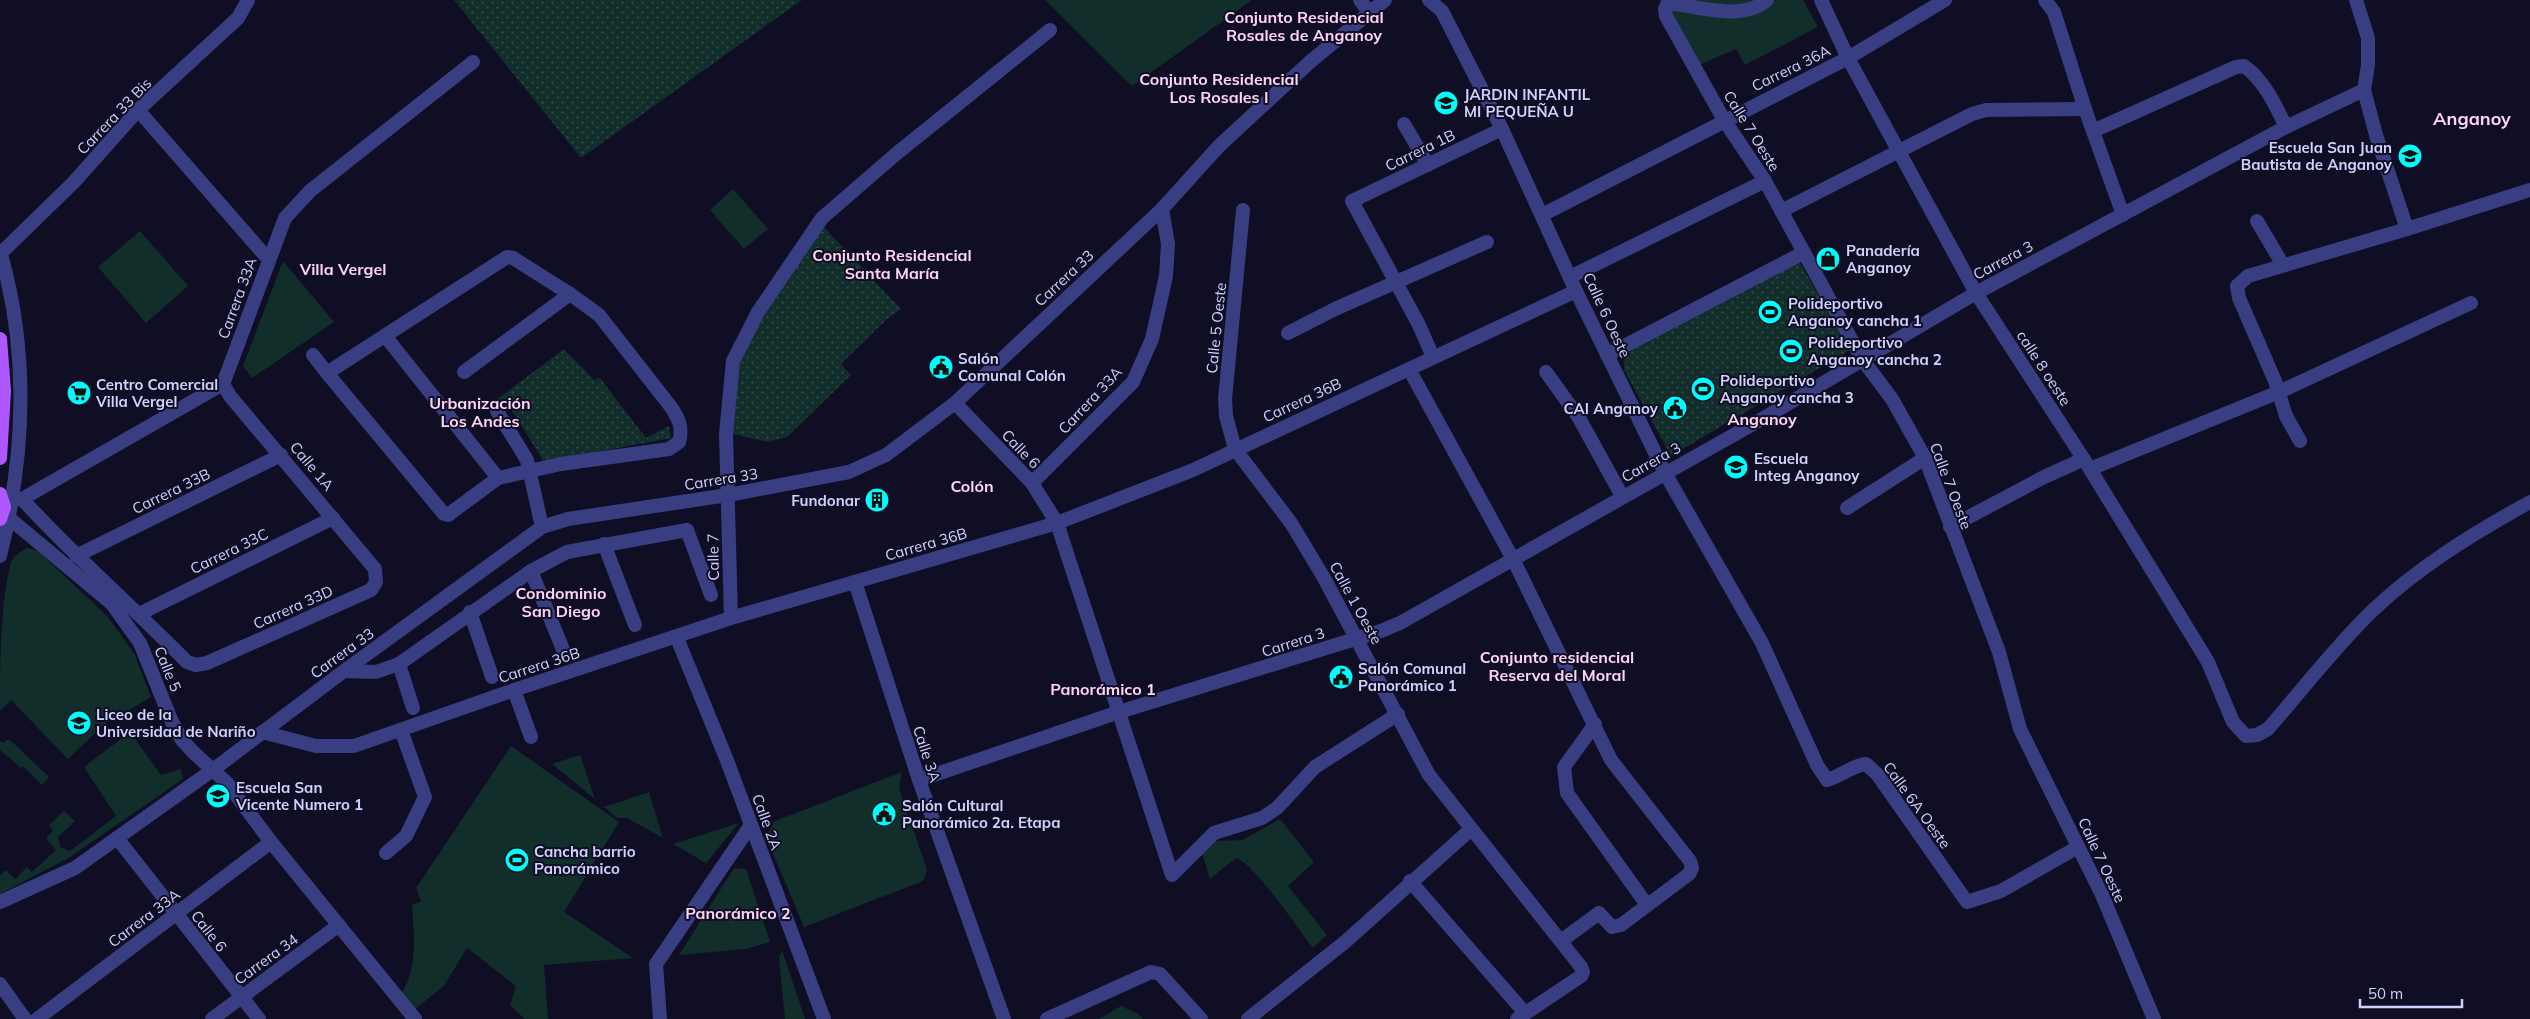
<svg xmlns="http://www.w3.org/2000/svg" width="2530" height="1019" viewBox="0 0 2530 1019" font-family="Mulish,sans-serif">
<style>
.grass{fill:#112e2a}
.park{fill:url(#park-dots)}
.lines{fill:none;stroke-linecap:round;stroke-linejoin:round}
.minor{stroke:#393e83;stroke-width:14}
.primary{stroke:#af58ff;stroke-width:14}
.labels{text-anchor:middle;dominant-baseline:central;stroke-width:4;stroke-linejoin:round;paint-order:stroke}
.street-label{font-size:15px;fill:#d1d1ff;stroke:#0f0e24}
.poi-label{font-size:15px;font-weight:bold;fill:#d1d1ff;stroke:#0f0e24;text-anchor:start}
.neighbourhood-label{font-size:16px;font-weight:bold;fill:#ffd3f4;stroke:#0f0e24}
.quarter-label{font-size:18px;font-weight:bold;fill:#ffd3f4;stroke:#0f0e24}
</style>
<defs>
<pattern id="park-dots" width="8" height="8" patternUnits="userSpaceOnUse" patternTransform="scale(1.25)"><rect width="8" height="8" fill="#112e2a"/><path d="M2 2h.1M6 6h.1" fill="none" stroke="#334b4a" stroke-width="1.8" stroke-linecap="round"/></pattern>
</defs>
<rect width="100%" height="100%" fill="#0f0e24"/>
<g class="grass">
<path d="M1045,0H1252L1132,86Z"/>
<path d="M1659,0H1803L1818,27L1745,65L1736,49L1699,65L1672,18Z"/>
<path d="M733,189L768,229L744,249L710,210Z"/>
<path d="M140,231L188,286L146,323L98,267Z"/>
<path d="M283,261L334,322L252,378L243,366Z"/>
<path d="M28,548L38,551L107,616L134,653L151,697L102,726L68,759L11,700L0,711C0,668 0,602 11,562C14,555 21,551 28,548Z"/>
<path d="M130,732L161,775L181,769L183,779L70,857L0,894V875L6,870L15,879L27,867L32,872L56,850L46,838L53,830L49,825L64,811L75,821L58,837L60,847L70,851L116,816L84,767Z"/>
<path d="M9,739L49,777L42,785L23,766L21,768L0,750V741L3,743Z"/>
<path d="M511,746L619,822L564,912L633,958L544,965L548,1019H525L510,1005L516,986L467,948L444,986L415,1009L402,993C418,967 414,934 412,905L421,901L416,888Z"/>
<path d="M580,755L595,799L552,764Z"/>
<path d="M902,772L899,788L927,870L923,881L804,927L766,837L775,821Z"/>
<path d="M649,792L663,838L627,818H617L604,807Z"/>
<path d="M1280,819L1314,862L1288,886L1327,935L1313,948C1298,929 1256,865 1236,858L1210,879L1202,853L1216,841L1243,840Z"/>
<path d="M739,823L706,863L673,844Z"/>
<path d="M734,868L746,869L770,942L746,949L679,955Z"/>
<path d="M782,950L805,1019H785L779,957Z"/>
<path d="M1121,1006L1138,1014L1143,1019H1099Z"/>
</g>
<g class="park">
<path d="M454,0H802L581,158Z"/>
<path d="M823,226L901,309L887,319L841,364L851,375L787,437L768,442L733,434L732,412L737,365L748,340Z"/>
<path d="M1799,261L1850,350L1671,456L1624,370L1623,350Z"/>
<path d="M564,349L594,380L600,378L646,438L669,426L671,438L544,462L508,404L499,411L492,403Z"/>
</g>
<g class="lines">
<g class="minor">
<path d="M1360,0L1369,12"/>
<path d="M1429,0L1442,11L1502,129L1576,291L1665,473L1762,643L1817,765L1827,780C1841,776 1851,766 1866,764L1877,774L1967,902L2001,891L2078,847"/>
<path d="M1767,0C1742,22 1698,6 1668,3L1665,9L1666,16L1724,120L1765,181L1862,359L1892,399L1925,458L1999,652L2020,729L2102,895L2154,1019"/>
<path d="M1821,0L1848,58L1976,293L2090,469L2208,662L2233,722L2246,736L2257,735L2268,729C2301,691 2336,646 2371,612C2418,567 2474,533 2530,502"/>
<path d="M2045,0L2054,12L2085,109L2123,215"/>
<path d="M2356,0L2368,38V65L2364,90L2376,135L2407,229"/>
<path d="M138,110L269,260"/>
<path d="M1404,124L1428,165"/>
<path d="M2093,131L2236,67L2244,66C2264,80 2276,106 2286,127"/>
<path d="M1243,210L1225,399L1226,416L1235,449L1291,523L1324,578L1429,775L1581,967L1583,972L1581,976L1517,1019"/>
<path d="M1781,211L1972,114L1986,110L2085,109"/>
<path d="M1542,215L1848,58L1945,0"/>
<path d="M2257,221L2283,265"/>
<path d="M0,251C29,351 25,456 0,556"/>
<path d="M1,253L74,182L138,110L238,18L248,0"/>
<path d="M1570,277L1765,181"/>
<path d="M1288,333L1335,309L1487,242"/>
<path d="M386,337L498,478"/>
<path d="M313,355L327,373L444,514L448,515L498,478L561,464L669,449L679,442C683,428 679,419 671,407L599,315L570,294L513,258L507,257L327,373"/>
<path d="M1607,355L1803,253"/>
<path d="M1433,357L1419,325L1352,201L1502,129"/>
<path d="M1409,369L1513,559L1611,760L1690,861L1692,868L1689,874L1621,925L1612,927L1599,913L1561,941"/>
<path d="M464,372L570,294"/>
<path d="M1546,372L1579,418L1622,496"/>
<path d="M955,403L1032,483L1057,523L1172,875L1214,833L1262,818L1277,808L1315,767L1398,714"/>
<path d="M497,411L527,460L542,527"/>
<path d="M2300,441L2286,416L2275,381L2239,298L2237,286L2248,276L2407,229L2530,190"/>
<path d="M2090,469L2279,392L2471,303"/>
<path d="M1032,483L1133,382L1152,339L1166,276L1168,244L1162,209"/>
<path d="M22,499C74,556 133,607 187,662L196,665L207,663L371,590L376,582L375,569L230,396L223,384"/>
<path d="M3,500L22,499L223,384L285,218L310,191L473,62"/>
<path d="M1847,508L1925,458"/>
<path d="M3,513L112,604L140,643L172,722L182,740L193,752L227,783L271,842L415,1019"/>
<path d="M1950,527L2044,477L2084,459"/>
<path d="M604,544L635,625"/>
<path d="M76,556L281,455"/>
<path d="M531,571L564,652"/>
<path d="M855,582L919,780L1004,1019"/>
<path d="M470,612L492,677"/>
<path d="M139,614L333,518"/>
<path d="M731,618L726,434L733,361L758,312L822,218L896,154L1050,30"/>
<path d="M677,638L726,758L824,1019"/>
<path d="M399,664L413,708"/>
<path d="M344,671L376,672L399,664L531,571L567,552L687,530L711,595"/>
<path d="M514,690L531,737"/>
<path d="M1595,724L1564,767L1567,793L1647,905"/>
<path d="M262,732L316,746H354L514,690L731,618L1057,523L1193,470L1576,291"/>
<path d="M919,780L1119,712L1381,631L1400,623L1762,419L1976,293L2286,127L2364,90"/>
<path d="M117,838L259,1019"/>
<path d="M386,853L406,836L425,797L401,730"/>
<path d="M1410,881L1525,1013"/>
<path d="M0,902L75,868L214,769L344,671L542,527L568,519L728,495L849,472L886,455L955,403L1162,209L1219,146L1311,61L1385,0"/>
<path d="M0,984L25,1019"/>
<path d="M37,1019L271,842"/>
<path d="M212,1019L339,925"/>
<path d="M660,1019L656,964L751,825"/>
<path d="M1047,1019L1151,972L1160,974L1201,1019"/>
<path d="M1248,1019L1345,942L1470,830"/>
</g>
<g class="primary">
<path d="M0,339L4,391L0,458"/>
<path d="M0,494L4,507L0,519"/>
</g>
</g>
<defs>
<symbol id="school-disc" viewBox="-11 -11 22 22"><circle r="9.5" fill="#00fcfb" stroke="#0f0e24"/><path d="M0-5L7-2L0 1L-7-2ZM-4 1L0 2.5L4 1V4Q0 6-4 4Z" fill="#111"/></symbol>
<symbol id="shop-disc" viewBox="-11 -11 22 22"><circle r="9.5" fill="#00fcfb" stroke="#0f0e24"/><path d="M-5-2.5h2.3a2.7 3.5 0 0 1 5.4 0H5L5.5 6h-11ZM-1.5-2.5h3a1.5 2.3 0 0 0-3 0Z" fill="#111"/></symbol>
<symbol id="stadium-disc" viewBox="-11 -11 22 22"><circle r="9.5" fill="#00fcfb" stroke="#0f0e24"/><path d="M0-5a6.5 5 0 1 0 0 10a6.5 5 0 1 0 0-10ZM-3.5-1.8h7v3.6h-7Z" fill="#111"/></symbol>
<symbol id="civic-disc" viewBox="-11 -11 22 22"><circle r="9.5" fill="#00fcfb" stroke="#0f0e24"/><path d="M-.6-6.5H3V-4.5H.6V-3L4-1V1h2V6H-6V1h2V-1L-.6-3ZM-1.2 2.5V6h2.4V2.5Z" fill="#111"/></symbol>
<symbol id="supermarket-disc" viewBox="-11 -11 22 22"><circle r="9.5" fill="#00fcfb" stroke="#0f0e24"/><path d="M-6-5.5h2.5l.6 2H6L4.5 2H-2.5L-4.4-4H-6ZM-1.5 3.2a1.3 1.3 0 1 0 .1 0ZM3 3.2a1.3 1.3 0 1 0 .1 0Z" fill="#111"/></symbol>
<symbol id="building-disc" viewBox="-11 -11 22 22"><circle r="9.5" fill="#00fcfb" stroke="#0f0e24"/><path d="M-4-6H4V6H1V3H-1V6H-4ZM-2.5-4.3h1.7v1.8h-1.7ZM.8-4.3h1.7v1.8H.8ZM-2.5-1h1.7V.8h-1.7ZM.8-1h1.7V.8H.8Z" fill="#111"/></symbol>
</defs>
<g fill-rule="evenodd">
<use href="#school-disc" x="1432" y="89" width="28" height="28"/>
<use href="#school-disc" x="2396" y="142" width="28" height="28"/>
<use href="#shop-disc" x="1814" y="245" width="28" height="28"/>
<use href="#stadium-disc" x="1756" y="298" width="28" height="28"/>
<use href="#stadium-disc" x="1777" y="337" width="28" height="28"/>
<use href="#civic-disc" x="927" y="353" width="28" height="28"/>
<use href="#stadium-disc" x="1689" y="375" width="28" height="28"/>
<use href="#supermarket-disc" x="65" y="379" width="28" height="28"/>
<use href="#civic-disc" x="1661" y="394" width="28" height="28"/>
<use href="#school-disc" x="1722" y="453" width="28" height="28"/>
<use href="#building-disc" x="863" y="486" width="28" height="28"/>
<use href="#civic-disc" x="1327" y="663" width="28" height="28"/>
<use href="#school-disc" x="65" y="709" width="28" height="28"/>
<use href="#school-disc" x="204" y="782" width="28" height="28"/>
<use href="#civic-disc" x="870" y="800" width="28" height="28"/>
<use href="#stadium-disc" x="503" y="846" width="28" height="28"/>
</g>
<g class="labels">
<g class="street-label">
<text transform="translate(1791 68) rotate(-26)">Carrera 36A</text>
<text transform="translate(114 116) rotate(-46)">Carrera 33 Bis</text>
<text transform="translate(1752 131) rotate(58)">Calle 7 Oeste</text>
<text transform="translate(1420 150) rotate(-26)">Carrera 1B</text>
<text transform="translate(2003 260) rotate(-28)">Carrera 3</text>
<text transform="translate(1064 278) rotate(-43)">Carrera 33</text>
<text transform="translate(237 298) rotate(-70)">Carrera 33A</text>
<text transform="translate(1607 315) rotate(65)">Calle 6 Oeste</text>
<text transform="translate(1216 328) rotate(-84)">Calle 5 Oeste</text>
<text transform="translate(2044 368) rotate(57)">calle 8 oeste</text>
<text transform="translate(1090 400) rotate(-47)">Carrera 33A</text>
<text transform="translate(1302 400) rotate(-25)">Carrera 36B</text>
<text transform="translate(1021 449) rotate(46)">Calle 6</text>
<text transform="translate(1651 462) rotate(-29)">Carrera 3</text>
<text transform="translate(312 466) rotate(50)">Calle 1A</text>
<text transform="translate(721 479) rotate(-9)">Carrera 33</text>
<text transform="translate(1951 486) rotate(69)">Calle 7 Oeste</text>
<text transform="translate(171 491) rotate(-26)">Carrera 33B</text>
<text transform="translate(926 544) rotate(-16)">Carrera 36B</text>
<text transform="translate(229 551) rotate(-26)">Carrera 33C</text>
<text transform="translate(713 557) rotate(-91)">Calle 7</text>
<text transform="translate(1356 603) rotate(61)">Calle 1 Oeste</text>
<text transform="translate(293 607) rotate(-24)">Carrera 33D</text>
<text transform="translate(1293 642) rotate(-18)">Carrera 3</text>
<text transform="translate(342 653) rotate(-36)">Carrera 33</text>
<text transform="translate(539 665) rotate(-18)">Carrera 36B</text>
<text transform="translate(168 669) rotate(68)">Calle 5</text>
<text transform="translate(927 754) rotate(72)">Calle 3A</text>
<text transform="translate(1917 805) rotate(54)">Calle 6A Oeste</text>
<text transform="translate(767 822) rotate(70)">Calle 2A</text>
<text transform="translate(2102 860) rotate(65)">Calle 7 Oeste</text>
<text transform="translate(144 918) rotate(-37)">Carrera 33A</text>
<text transform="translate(209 931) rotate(52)">Calle 6</text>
<text transform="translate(266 959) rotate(-36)">Carrera 34</text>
</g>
<g class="poi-label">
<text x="1464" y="94">JARDIN INFANTIL<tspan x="1464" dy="17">MI PEQUEÑA U</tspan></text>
<text x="2392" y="147" text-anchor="end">Escuela San Juan<tspan x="2392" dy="17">Bautista de Anganoy</tspan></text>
<text x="1846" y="250">Panadería<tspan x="1846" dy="17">Anganoy</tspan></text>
<text x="1788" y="303">Polideportivo<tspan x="1788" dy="17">Anganoy cancha 1</tspan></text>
<text x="1808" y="342">Polideportivo<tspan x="1808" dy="17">Anganoy cancha 2</tspan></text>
<text x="958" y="358">Salón<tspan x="958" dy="17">Comunal Colón</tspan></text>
<text x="1720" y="380">Polideportivo<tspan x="1720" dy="17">Anganoy cancha 3</tspan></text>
<text x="96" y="384">Centro Comercial<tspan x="96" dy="17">Villa Vergel</tspan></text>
<text x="1658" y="408" text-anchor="end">CAI Anganoy</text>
<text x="1754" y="458">Escuela<tspan x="1754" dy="17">Integ Anganoy</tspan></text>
<text x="860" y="500" text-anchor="end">Fundonar</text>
<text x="1358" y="668">Salón Comunal<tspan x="1358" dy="17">Panorámico 1</tspan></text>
<text x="96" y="714">Liceo de la<tspan x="96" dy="17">Universidad de Nariño</tspan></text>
<text x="236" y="787">Escuela San<tspan x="236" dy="17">Vicente Numero 1</tspan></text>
<text x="902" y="805">Salón Cultural<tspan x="902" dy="17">Panorámico 2a. Etapa</tspan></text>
<text x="534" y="851">Cancha barrio<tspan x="534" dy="17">Panorámico</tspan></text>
</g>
<g class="neighbourhood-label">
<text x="1304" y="17">Conjunto Residencial<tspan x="1304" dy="18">Rosales de Anganoy</tspan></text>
<text x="1219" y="79">Conjunto Residencial<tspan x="1219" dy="18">Los Rosales I</tspan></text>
<text x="892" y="255">Conjunto Residencial<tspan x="892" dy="18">Santa María</tspan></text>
<text x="343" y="269">Villa Vergel</text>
<text x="480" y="403">Urbanización<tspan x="480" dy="18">Los Andes</tspan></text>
<text x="1762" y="419">Anganoy</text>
<text x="972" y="486">Colón</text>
<text x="561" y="593">Condominio<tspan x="561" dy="18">San Diego</tspan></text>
<text x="1557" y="657">Conjunto residencial<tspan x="1557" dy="18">Reserva del Moral</tspan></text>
<text x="1103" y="689">Panorámico 1</text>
<text x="738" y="913">Panorámico 2</text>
</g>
<g class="quarter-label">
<text x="2472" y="118">Anganoy</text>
</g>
</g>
<path d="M2360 999v8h102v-8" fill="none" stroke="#d1d1ff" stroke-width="2.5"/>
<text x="2368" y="999" font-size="15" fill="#d1d1ff" stroke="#0f0e24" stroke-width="4" paint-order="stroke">50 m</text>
</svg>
